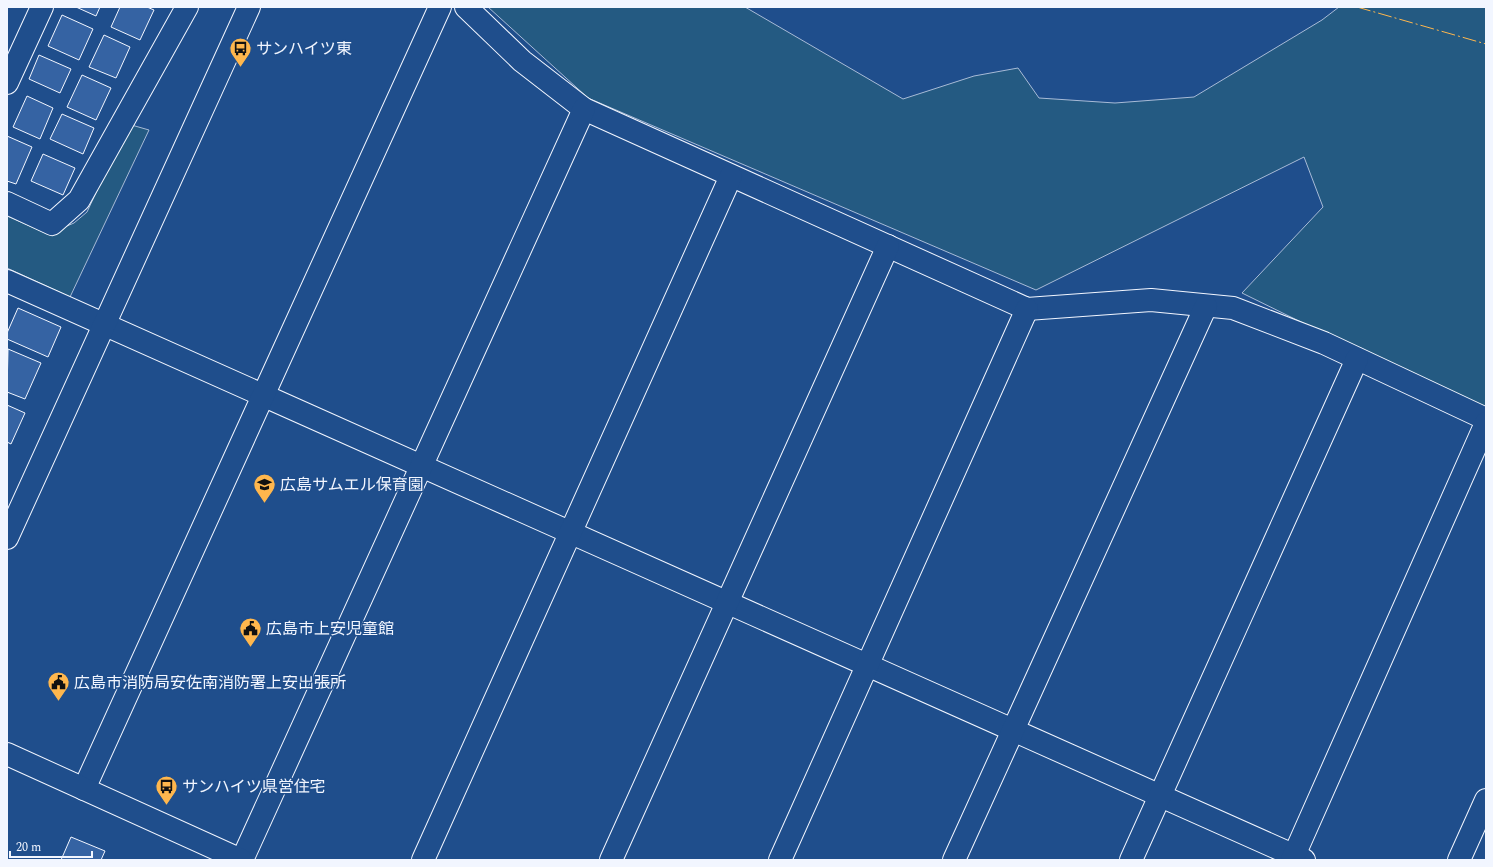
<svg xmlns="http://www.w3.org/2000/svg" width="1493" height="867" viewBox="0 0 1493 867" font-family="Spectral,'Noto Sans JP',serif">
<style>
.green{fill:#245a82;stroke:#a8bbd7}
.building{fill:#3563a3;stroke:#f2f6ff}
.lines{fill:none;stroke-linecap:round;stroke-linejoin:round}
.minor-casing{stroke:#f2f6ff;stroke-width:24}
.tertiary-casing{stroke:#f2f6ff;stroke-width:24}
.minor{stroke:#1f4e8c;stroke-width:22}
.tertiary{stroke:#1f4e8c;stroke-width:22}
.power{stroke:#ffb74d;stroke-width:1;stroke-dasharray:14 3 2 3;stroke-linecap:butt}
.labels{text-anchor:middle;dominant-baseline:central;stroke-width:3;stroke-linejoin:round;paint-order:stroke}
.poi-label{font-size:16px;fill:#f2f6ff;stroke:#1f4e8c;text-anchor:start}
</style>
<rect width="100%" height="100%" fill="#1f4e8c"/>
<g class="green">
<path d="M488,7H745L903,99L974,76L1018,68L1039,98L1115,103L1194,97L1322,20L1339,7H1486V413L1242,293L1323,207L1304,157L1036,290L588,98Z"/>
<path d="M128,124L149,130L70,297L7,268V216L48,234L74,223L87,212Z"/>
</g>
<g class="building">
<path d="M76,7H100L96,16Z"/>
<path d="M120,7H147L154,10L140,40L111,27Z"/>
<path d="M62,15L93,29L79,60L48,46Z"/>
<path d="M104,35L130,47L116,78L89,67Z"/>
<path d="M39,55L71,69L60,93L29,79Z"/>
<path d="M82,75L111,88L96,120L67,107Z"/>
<path d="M27,96L53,108L40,139L13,127Z"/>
<path d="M62,114L94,128L83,154L50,139Z"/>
<path d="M7,136L32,147L16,184L7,181Z"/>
<path d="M43,154L75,168L63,195L31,181Z"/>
<path d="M18,308L61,327L48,357L7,339V333Z"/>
<path d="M8,349L41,363L25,399L7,392Z"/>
<path d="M7,405L25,413L11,444L7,442Z"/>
<path d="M71,837L105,851L101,860H61Z"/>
</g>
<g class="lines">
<defs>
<g id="minor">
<path d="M466,7L522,61L584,109L1027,309L1151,300L1233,308L1324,343L1486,419"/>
<path d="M7,83L42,7"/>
<path d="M7,203L52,224L79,200L187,7"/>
<path d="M7,281L1304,860"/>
<path d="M84,789L440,7"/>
<path d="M242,860L584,109"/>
<path d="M423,860L731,176"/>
<path d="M611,860L888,246"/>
<path d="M780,860L1027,309"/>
<path d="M1131,860L1357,359"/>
<path d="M1292,860L1486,423"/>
<path d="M1459,860L1486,800"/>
</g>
<g id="tertiary">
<path d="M7,538L249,7"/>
<path d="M7,754L241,860"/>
<path d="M954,860L1206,306"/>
</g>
</defs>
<use href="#minor" class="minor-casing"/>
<use href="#tertiary" class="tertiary-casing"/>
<use href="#minor" class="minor"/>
<use href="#tertiary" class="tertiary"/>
<path class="power" d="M1357,7L1486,44"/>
</g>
<defs>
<symbol id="bus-pin" viewBox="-11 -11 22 30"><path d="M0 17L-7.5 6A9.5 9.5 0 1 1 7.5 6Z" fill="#ffb74d" stroke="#1f4e8c"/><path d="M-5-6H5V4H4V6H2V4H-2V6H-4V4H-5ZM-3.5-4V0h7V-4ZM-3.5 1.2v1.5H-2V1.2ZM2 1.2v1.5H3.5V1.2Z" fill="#111"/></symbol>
<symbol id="school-pin" viewBox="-11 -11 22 30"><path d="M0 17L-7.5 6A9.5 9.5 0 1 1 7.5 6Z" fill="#ffb74d" stroke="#1f4e8c"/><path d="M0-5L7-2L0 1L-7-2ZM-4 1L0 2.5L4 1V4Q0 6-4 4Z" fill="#111"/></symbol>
<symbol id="civic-pin" viewBox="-11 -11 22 30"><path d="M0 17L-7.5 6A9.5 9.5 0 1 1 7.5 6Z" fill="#ffb74d" stroke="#1f4e8c"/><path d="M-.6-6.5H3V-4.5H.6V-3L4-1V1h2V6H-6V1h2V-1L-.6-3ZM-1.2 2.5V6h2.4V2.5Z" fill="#111"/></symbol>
</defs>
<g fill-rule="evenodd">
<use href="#bus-pin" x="228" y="36" width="25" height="34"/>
<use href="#school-pin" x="252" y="472" width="25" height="34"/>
<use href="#civic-pin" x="238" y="616" width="25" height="34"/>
<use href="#civic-pin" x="46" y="670" width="25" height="34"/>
<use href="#bus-pin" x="154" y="774" width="25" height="34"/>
</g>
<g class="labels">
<g class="poi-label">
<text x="256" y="49">サンハイツ東</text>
<text x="280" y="485">広島サムエル保育園</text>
<text x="266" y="629">広島市上安児童館</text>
<text x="74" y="683">広島市消防局安佐南消防署上安出張所</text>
<text x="182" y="787">サンハイツ県営住宅</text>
</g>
</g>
<rect width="1493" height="867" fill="none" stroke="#f2f6ff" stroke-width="16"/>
<path d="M10 851v6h82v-6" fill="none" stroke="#f2f6ff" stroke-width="2"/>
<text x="16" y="851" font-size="12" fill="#f2f6ff" stroke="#1f4e8c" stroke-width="3" paint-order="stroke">20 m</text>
</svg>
